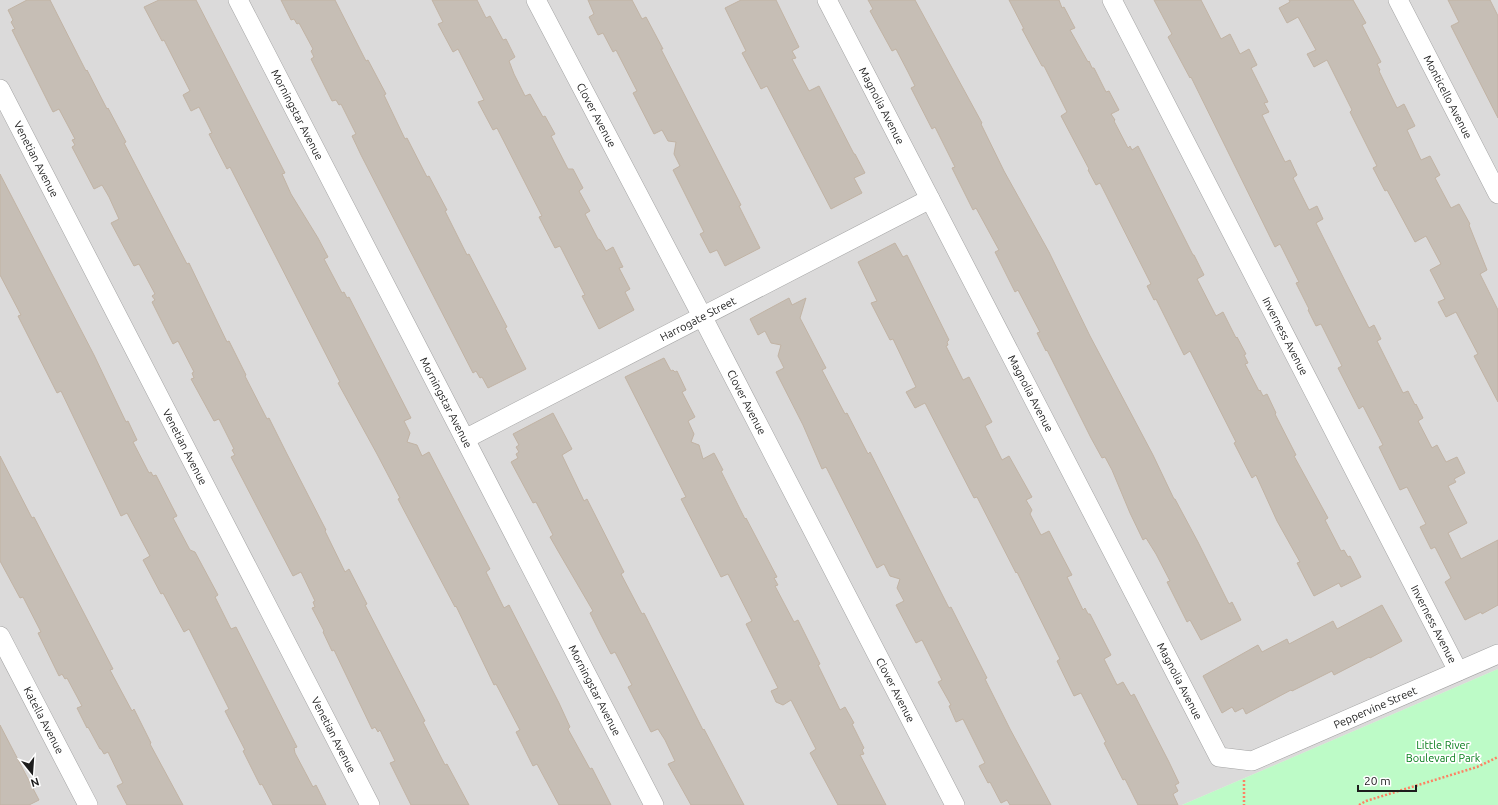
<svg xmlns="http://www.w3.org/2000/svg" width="1498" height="805" viewBox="0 0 1498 805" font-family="Ubuntu,sans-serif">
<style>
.residential{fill:#dbdada}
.park{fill:#bdfbc7}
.building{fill:#c6beb5;stroke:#c1b3a4}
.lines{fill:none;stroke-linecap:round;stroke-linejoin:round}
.street-casing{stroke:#a4a4a4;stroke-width:20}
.path{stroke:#fe8163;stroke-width:2.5;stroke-dasharray:2 2;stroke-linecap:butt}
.street{stroke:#fff;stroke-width:19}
.labels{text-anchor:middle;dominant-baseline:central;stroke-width:3.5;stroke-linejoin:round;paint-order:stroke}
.street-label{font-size:11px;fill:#1d1d1d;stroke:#fff}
.park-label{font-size:11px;fill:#087e1c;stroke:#fff}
</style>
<rect width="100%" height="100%" fill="#eeebe2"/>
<path class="residential" d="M0,0H1498V669L1182,805H0Z"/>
<path class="park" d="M1498,669V805H1182Z"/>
<g class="building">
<path d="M27,0H50L86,71L87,70L107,109L108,108L126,142L124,143L187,264L189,263L227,342L229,341L246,375L245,376L267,419L269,418L286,452L326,530L325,531L345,572L349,569L367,604L365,605L425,721L423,722L445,765L447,764L469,805H411L390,763L395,761L380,730L378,732L375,727L372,729L334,650L332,651L323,632L324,631L312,608L315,607L313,602L315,601L301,572L293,576L231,457L235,455L232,450L234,449L219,419L214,421L191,379L194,378L192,373L194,372L178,341L173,344L152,302L155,300L152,296L155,294L139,264L134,266L111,223L119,219L109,197L102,185L94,189L72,147L75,145L72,140L75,139L59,109L53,112L12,30L15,29L11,22L13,20L8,10Z"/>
<path d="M159,0H196L285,173L282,174L291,194L318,238L328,257L324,259L342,293L344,292L347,298L349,297L411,418L404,421L410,433L407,442L417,445L422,456L429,452L490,569L486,572L504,608L509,605L559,703L570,727L568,729L590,769L592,768L611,805H559L537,764L533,766L516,732L520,730L496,684L494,685L456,606L455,607L398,499L400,498L377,454L338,383L340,382L230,167L227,169L209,134L212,133L199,107L191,111L183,95L190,91L164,40L162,41L144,7Z"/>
<path d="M281,0H335L366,61L368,60L386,94L384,95L405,139L407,138L427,177L429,176L447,210L445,211L467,255L469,254L507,327L505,328L526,369L488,388L482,377L480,378L476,371L473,373L361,155L352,136L356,134L341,104L339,105L336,100L332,101L311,59L314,57L311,51L313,49L299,23L297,24L294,19L291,20Z"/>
<path d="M432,0H477L486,18L490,16L503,40L506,39L515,57L509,61L514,74L525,96L530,94L543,117L545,116L555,134L551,136L568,169H573L583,188L579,191L590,211L585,214L598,239L600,240L606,251L613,247L623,267L619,268L630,289L625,292L634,310L599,329L582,296L585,295L560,246L555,248L539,217L542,216L497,128L493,130L478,102L484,100L458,49L453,52L438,24L443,22Z"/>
<path d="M588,0H632L642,19L646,17L663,49H661L741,205L739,206L760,248L725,266L717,250L710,253L700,234L704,232L673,170L680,166L674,154L676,142L668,141L662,130L654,134L633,93L637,91L616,50L613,52L603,33L598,35L589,17L594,14Z"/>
<path d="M741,0H776L799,47L792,51L796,58L792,59L809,91L819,86L854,154H855L865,173L854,178L862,193L831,209L767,86L761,89L742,53L746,51L725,8Z"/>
<path d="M868,0H915L982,123L981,124L1004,171L1049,252L1090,336L1153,455L1174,499H1175L1198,542L1229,604L1232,602L1241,620L1201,640L1190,620L1187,622L1167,582L1170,581L1156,554L1146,538L1143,540L1130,513L1112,470L1105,457L1102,458L1091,438L1047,350L1046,351L1037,333L1040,332L1018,290L1015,292L995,252L999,250L976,208L973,210L952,168L955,167L935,127L932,129L911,88L915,86L908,72L896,49L892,51L870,11L873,9Z"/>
<path d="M1009,0H1059L1062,8L1064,7L1075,28L1070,30L1088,62L1089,61L1092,68H1094L1106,92L1109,91L1119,110L1111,114L1115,120L1114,121L1128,148L1130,146L1132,150L1138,146L1193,255H1194L1204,275L1197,279L1216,316L1223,312L1236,338L1237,337L1246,354L1244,355L1248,363L1245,364L1259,391L1260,390L1263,396L1267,394L1276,413L1275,414L1296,455L1294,456L1328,518L1325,520L1341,551L1344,550L1348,557L1350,556L1361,577L1341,587L1339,583L1314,596L1297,563L1300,562L1277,521L1256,475L1252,478L1234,443L1236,442L1190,351L1184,355L1156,299L1154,300L1147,286L1151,284L1100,183L1096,185L1088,170L1089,169L1061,116L1067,112L1044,66H1042L1022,29H1024Z"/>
<path d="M1154,0H1201L1221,39L1230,34L1240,54L1249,49L1257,65L1251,68L1268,102L1264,103L1269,112L1262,115L1285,162L1290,160L1297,175L1293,178L1309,210L1317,206L1323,219L1316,223L1345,281L1369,328L1374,325L1381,339L1377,341L1403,393L1408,391L1415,405L1416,404L1423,418L1418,421L1432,448L1437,445L1446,462L1457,457L1465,473L1454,479L1456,482L1448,486L1467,523L1448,533L1461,559L1498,540V605L1482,614L1481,612L1465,620L1445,582L1451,578L1435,547L1431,549L1420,527L1426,524L1407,487L1400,490L1379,447L1383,445L1363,406L1359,409L1338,368L1342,366L1321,324L1316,326L1308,310L1309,309L1296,283L1299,282L1280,244L1275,247L1191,77L1190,78L1168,37L1172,34Z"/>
<path d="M1289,0H1353L1366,23L1362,25L1381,62L1377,64L1380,70L1379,71L1397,108L1404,104L1415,126L1407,130L1421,160L1430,156L1440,175L1435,178L1451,208L1459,204L1470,224L1469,225L1487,270L1480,274L1498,310V402L1474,356L1478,354L1456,312L1446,317L1438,302L1445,299L1430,270L1441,264L1426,236L1415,242L1387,190L1385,191L1373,168L1377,166L1350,112L1352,110L1327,60L1314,67L1307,54L1316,50L1298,17L1287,23L1279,8L1290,2Z"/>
<path d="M1448,0H1490L1498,16V118L1451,26L1459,22Z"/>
<path d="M0,174L94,355L126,422L128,421L137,440L133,442L149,473L151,472L153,476L156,475L177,516L173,518L190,550L195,552L218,595L215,597L231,629L236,627L297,747L294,748L295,753L313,787L316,785L326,805H273L262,784L260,785L243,751L245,750L225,711L229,709L189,629L184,632L163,593L161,594L143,560L150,556L127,513L121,516L61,391L57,393L18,316L21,315L0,275Z"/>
<path d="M895,243L903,257L907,255L949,340L947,342L948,345L946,346L963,380L969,377L992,422L985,426L1002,460L1009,456L1032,497L1026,500L1032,510L1030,514L1041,535L1049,531L1062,556L1072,575L1067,577L1083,610L1085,608L1088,614H1090L1111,655L1104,659L1117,685L1123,682L1131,696L1134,694L1169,762L1179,783L1175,785L1178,791L1173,794L1178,805H1138L1125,779L1123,780L1104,743L1106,742L1081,693L1074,696L1057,661L1060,659L1017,572L1016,573L977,497L974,498L925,403L915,408L906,392L916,387L893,339L890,340L871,303L877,301L858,262Z"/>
<path d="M789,298L792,305L806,298L800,318L826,368L822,370L845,414L847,413L868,454L870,452L949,608L951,607L987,678L985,679L1010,729L1051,805H1010L1007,800L1001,803L990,782L988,783L979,766L985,763L963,719L956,722L949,706L951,705L938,682L942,680L922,640L916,643L896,605L904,601L897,588L900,579L890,576L884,564L877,568L826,467L822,469L803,425L776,372L784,368L778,356L781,345L771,343L765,331L758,335L750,319Z"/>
<path d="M664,358L671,371L673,370L675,372L677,371L686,390L682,392L695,417L688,421L694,434L691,442L699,445L703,459L714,453L723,470L721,471L745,519L746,518L777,577L774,578L778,585L775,586L794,622L798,620L820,664L818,665L840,710L845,707L854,723L852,724L864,748L862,750L864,754L860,755L886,805H838L810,753L816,749L791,700L783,705L776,702L771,691L778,688L746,624L752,621L728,574L721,577L681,499L686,497L625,377Z"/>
<path d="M553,413L572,449L562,455L584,501L587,499L624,572L621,574L642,614L644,613L703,730L704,729L744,805H691L668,764L675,761L665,740L658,729L651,732L628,687L632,685L615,652L611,654L600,633L590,613L593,611L558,551L550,537L553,535L536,502L533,503L511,462L518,458L516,454L519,452L516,447L519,445L513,434Z"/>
<path d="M0,456L32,518L34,517L113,669L110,670L132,711L134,709L151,743L150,744L183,805H127L117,786L123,783L108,752L104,754L101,749H100L88,727L87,728L77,708L82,706L67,678L65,679L62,674L59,676L38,633L41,632L23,597L20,598L0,561Z"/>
<path d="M1382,605L1402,641L1370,658L1369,657L1334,675L1332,671L1292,691L1291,690L1246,714L1243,708L1235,712L1232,707L1222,713L1203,676L1258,645L1262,652L1287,639L1289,644L1333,621L1337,629Z"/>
<path d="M0,725L39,800L29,805H0Z"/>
</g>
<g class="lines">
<defs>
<g id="street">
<path id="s1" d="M238,0L654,805"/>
<path id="s2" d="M536,0L702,316L955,805"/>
<path id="s3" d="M827,0L1219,757L1252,761L1498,654"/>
<path id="s4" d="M1112,0L1458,671"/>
<path id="s5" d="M1398,0L1498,194"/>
<path id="s6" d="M0,89L370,805"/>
<path id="s7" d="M465,439L930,199"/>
<path id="s8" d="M0,636L88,805"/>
</g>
</defs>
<use href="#street" class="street-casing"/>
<g class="path">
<path d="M1244,780V805"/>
<path d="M1359,805L1366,801L1477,767L1498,757"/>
</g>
<use href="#street" class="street"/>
</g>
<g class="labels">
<g class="street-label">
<text stroke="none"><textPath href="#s5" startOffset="109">Monticello Avenue</textPath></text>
<text stroke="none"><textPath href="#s3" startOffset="119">Magnolia Avenue</textPath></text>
<text stroke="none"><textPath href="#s1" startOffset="129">Morningstar Avenue</textPath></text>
<text stroke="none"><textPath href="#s2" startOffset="130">Clover Avenue</textPath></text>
<text stroke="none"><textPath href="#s6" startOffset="79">Venetian Avenue</textPath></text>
<text stroke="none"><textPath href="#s7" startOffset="262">Harrogate Street</textPath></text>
<text stroke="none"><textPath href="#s4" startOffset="378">Inverness Avenue</textPath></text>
<text stroke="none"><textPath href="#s3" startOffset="443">Magnolia Avenue</textPath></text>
<text stroke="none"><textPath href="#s1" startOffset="453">Morningstar Avenue</textPath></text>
<text stroke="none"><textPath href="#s2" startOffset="454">Clover Avenue</textPath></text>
<text stroke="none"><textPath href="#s6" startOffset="403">Venetian Avenue</textPath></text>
<text stroke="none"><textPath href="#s4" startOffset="702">Inverness Avenue</textPath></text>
<text stroke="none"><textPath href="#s3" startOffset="767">Magnolia Avenue</textPath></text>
<text stroke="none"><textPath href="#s1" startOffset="777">Morningstar Avenue</textPath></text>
<text stroke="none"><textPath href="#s2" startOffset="778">Clover Avenue</textPath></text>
<text stroke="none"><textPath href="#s3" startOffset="1020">Peppervine Street</textPath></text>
<text stroke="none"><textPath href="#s8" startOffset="95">Katella Avenue</textPath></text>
<text stroke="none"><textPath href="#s6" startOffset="727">Venetian Avenue</textPath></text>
</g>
<g class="park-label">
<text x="1443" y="745">Little River<tspan x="1443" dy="13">Boulevard Park</tspan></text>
</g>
</g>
<g transform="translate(32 773) rotate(163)" stroke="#ffffff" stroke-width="3" paint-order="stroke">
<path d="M0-3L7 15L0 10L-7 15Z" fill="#1d1d1d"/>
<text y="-6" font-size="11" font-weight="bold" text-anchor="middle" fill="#1d1d1d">N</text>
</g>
<path d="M1358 785v6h58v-6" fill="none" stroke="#1d1d1d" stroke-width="2"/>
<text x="1364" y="785" font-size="12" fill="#1d1d1d" stroke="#ffffff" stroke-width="3" paint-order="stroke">20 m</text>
</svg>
